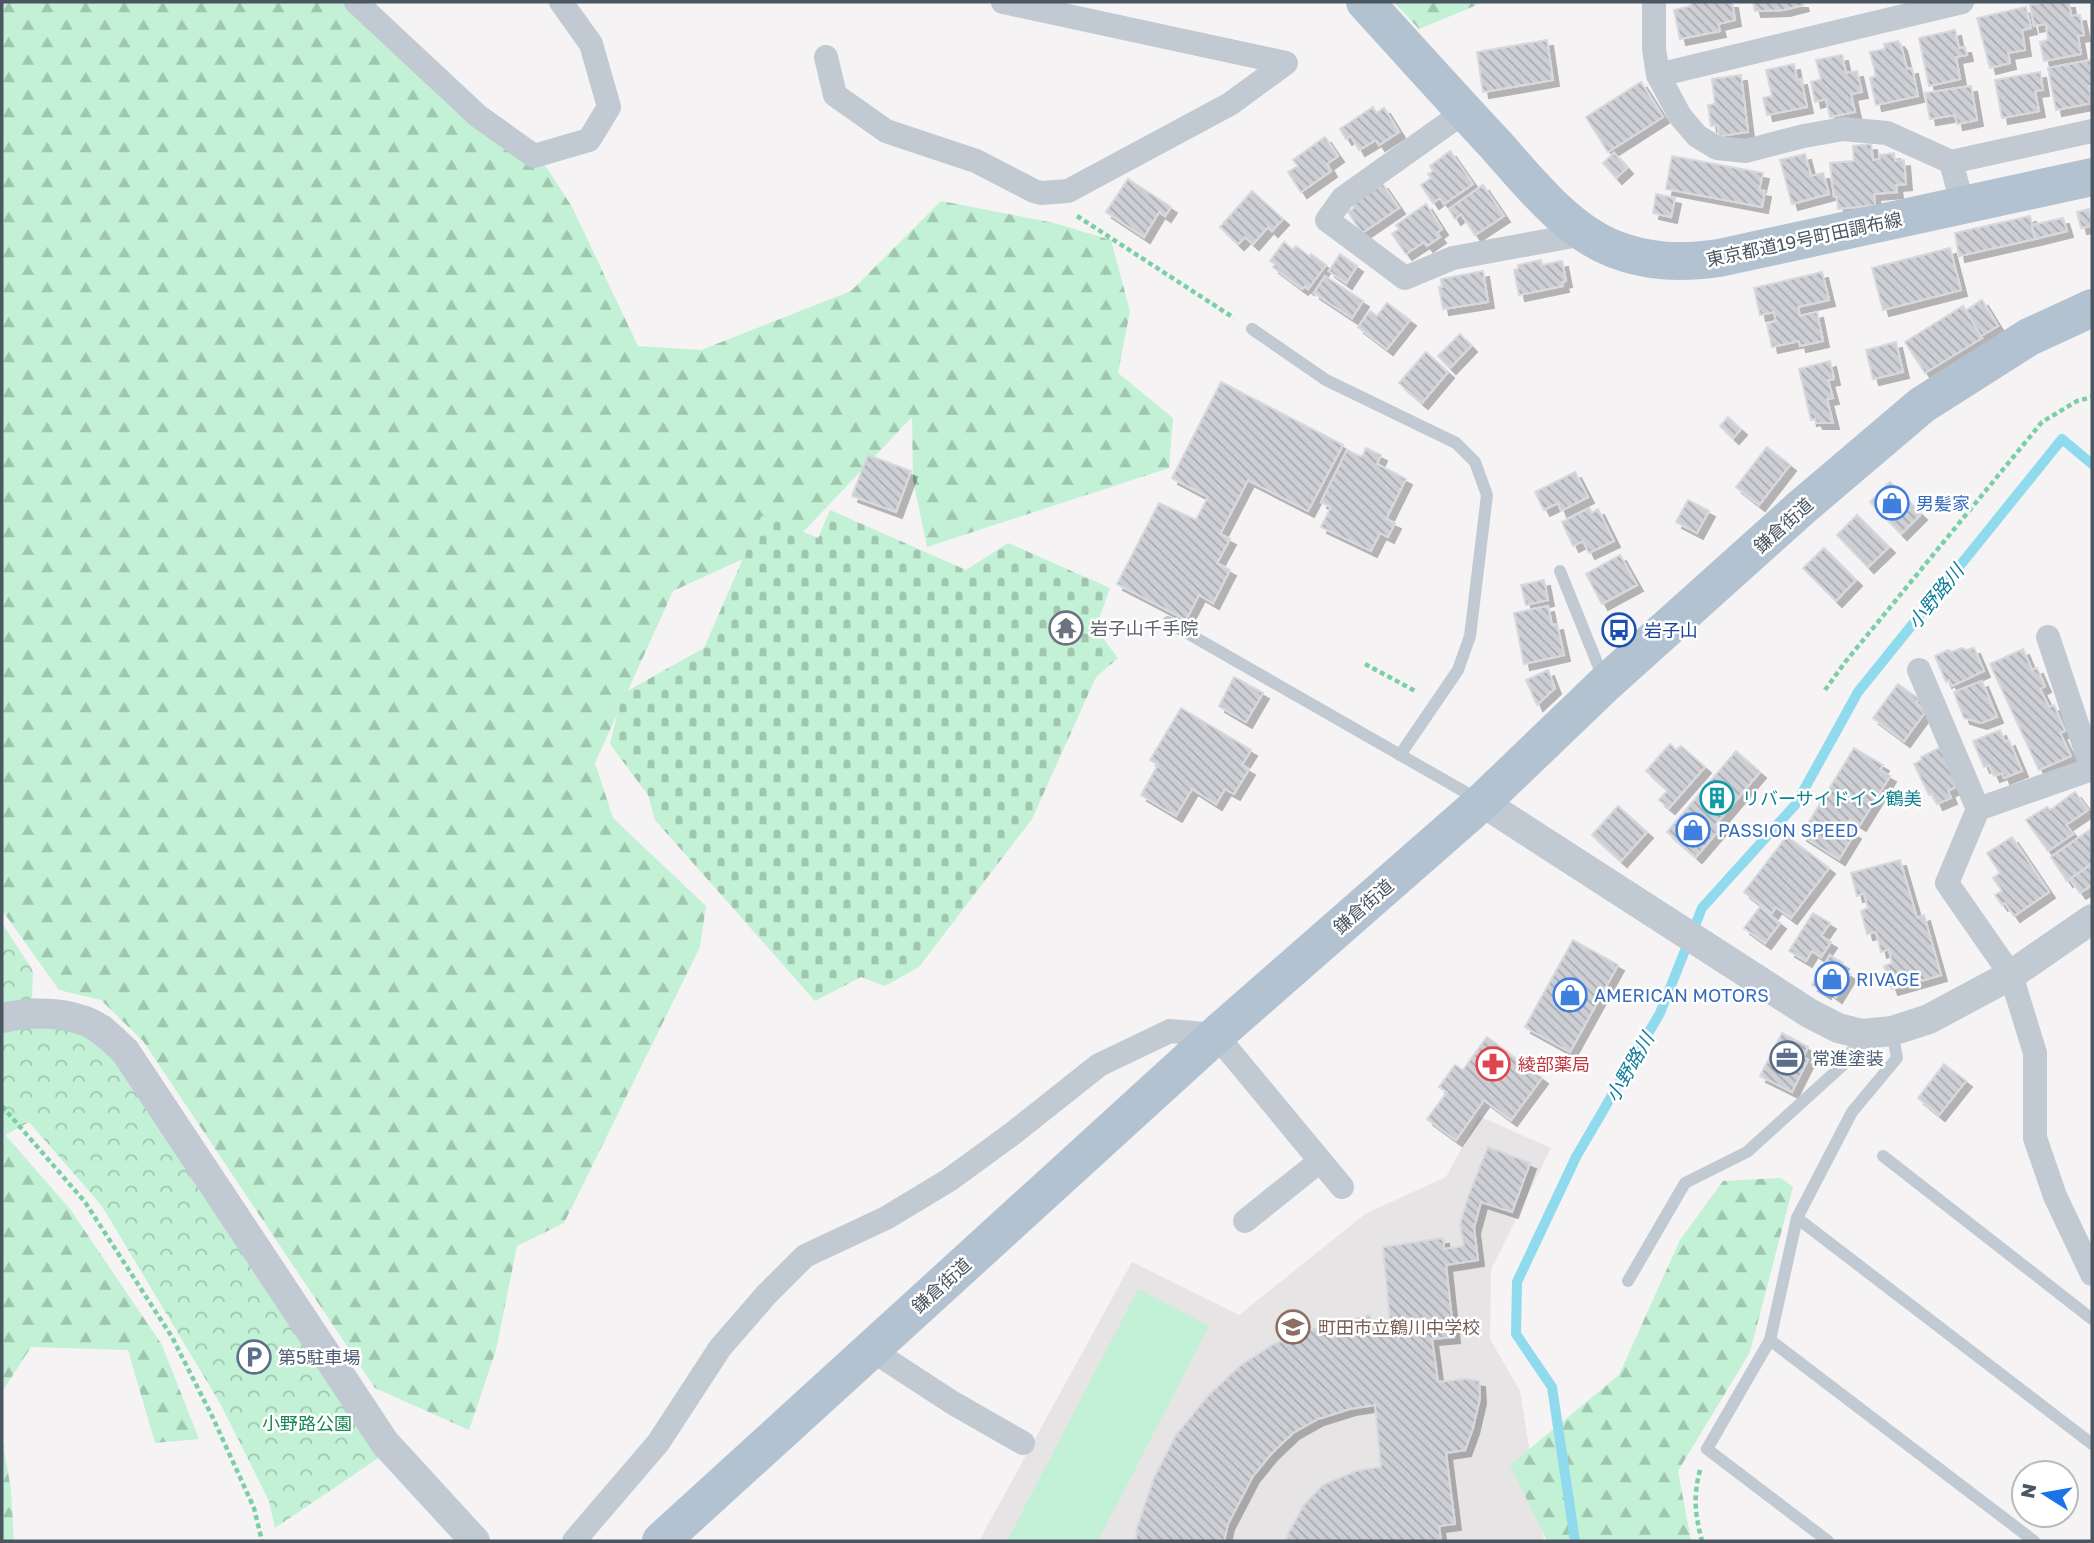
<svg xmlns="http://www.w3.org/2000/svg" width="2094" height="1543" viewBox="0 0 2094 1543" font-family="'Golos Text','Noto Sans JP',sans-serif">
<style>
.education{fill:#e6e4e5}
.forest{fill:url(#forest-firs)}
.cemetery{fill:url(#cemetery-stones)}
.park{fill:url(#park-crowns)}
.garden{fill:#c3f1d5}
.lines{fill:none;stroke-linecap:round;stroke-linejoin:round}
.stream{stroke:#90daee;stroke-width:10}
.building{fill:url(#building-back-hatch);stroke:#d7d9de;stroke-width:2;filter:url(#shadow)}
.path{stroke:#7ad0a6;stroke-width:4.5;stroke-dasharray:5 3.5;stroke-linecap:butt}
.service{stroke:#c1cad2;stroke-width:12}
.minor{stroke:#c1cad2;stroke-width:24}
.tertiary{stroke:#c1cad2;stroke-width:30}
.primary{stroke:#b3c2d1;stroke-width:38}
.labels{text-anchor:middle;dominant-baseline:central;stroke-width:5;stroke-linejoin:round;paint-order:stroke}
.street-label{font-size:18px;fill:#4a5661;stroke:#fff}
.shop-label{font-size:18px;fill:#366cbe;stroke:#fff;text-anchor:start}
.worship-label{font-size:18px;fill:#5b616d;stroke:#fff;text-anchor:start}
.transit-label{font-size:18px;fill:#164399;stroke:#fff;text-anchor:start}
.culture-label{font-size:18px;fill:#0d838f;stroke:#fff;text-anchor:start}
.service-label{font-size:18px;fill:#4e5e75;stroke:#fff;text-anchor:start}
.health-label{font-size:18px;fill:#be3a42;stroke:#fff;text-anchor:start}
.education-label{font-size:18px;fill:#785e54;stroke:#fff;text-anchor:start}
.park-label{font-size:18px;fill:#17864f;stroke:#fff}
.water-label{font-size:19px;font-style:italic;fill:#0c7c9b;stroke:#fff}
</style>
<defs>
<pattern id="forest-firs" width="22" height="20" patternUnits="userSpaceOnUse" patternTransform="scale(1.75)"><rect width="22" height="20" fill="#c3f1d5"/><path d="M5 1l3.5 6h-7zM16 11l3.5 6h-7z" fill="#a0c6b0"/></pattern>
<pattern id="cemetery-stones" width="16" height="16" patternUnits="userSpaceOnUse" patternTransform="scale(1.75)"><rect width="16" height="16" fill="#c3f1d5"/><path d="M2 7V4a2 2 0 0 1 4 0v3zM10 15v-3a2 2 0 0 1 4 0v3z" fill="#a0c6b0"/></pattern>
<pattern id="park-crowns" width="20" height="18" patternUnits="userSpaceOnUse" patternTransform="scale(1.75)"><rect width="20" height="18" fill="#c3f1d5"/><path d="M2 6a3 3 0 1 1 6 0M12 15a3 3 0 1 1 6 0" fill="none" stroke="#a0c6b0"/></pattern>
<pattern id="building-back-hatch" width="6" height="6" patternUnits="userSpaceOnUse" patternTransform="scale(1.75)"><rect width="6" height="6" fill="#cdcfd5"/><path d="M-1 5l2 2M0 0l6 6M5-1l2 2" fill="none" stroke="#a8abb0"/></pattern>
<filter id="shadow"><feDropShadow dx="6" dy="6" stdDeviation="0" flood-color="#0004"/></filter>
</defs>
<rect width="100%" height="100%" fill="#f5f3f3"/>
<path class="education" d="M1479,1116L1551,1148L1491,1270L1490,1339L1520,1391L1544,1541H979L1132,1262L1239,1315L1365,1214L1446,1177Z"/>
<g class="forest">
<path d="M2,2H369L547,168L572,207L638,346L701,350L851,291L941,201L1054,223L1111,240L1130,311L1118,373L1173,418L1169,468L927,547L913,480L912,417L804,531L673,591L595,763L613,818L706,906L700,947L564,1223L517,1246L496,1350L469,1430L375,1388L143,1041L101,1000L59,990L2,910Z"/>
<path d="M1394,2H1484L1419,29Z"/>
<path d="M2,1131L70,1209L162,1345L199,1439L155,1443L128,1350L31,1347L2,1392Z"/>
<path d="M1781,1178L1793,1187L1750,1352L1678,1471L1691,1541H1547L1510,1465L1619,1375L1680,1240L1723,1181Z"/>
<path d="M2,1437L11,1490L14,1541H2Z"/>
</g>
<path class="cemetery" d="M830,510L966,570L1008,543L1110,588L1100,616V634L1118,658L1096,677L1032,819L919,967L885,986L861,977L815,1001L655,820L648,795L610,744L622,694L704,648L762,515L818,538Z"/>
<path class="park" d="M2,923L33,971L32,998L88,1006L112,1018L136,1045L402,1442L275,1528L269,1501L221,1405L102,1206L29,1122L2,1137Z"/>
<path class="garden" d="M1138,1289L1209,1326L1098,1541H1007Z"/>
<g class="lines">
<path class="stream" d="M1575,1541L1552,1387L1516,1334L1517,1282L1576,1157L1660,1013L1702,908L1796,804L1858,692L2062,439L2092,464"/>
</g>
<g class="building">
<path d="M1690,2H1732L1735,20L1718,24L1720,31L1680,39L1674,10L1691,6Z"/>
<path d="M1753,2H1802L1803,5L1784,10L1755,11Z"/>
<path d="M2046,2H2069L2071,16L2080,15L2084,35L2078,36L2081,54L2044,61L2040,42L2048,40L2046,24L2034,26L2030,5Z"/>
<path d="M2026,7L2031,28L2022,30L2025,50L2008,53L2010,63L1990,68L1977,18Z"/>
<path d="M1955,30L1959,48L1965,47L1967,55L1956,57L1960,79L1929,86L1919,38Z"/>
<path d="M1547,40L1553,80L1483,92L1477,52Z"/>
<path d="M1898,41L1901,45L1907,69L1912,68L1918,96L1876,105L1870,78L1876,76L1870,52L1885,49L1884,44Z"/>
<path d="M1842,55L1846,73L1857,71L1862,92L1851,94L1855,112L1830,117L1826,99L1815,102L1811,82L1821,79L1816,60Z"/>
<path d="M2091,60L2092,86H2089L2092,103L2056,110L2048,68Z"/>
<path d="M1794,64L1797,80L1801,79L1807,107L1767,115L1763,98L1772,96L1766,70Z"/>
<path d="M2040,72L2043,90L2035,91L2039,111L2002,118L1995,80Z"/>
<path d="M1741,75L1748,132L1719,136L1718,125L1711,126L1708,105L1715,104L1712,79Z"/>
<path d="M1641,82L1663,117L1608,152L1586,117Z"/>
<path d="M1971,86L1977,120L1957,124L1955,115L1930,119L1925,93Z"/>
<path d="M1373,107L1376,113L1384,108L1399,132L1379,145L1376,140L1359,150L1351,136L1346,139L1340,129Z"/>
<path d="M1325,137L1338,156L1327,164L1331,171L1301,192L1288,172L1298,166L1293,160Z"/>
<path d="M1871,144L1873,160L1880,159L1879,155L1894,153L1895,161L1904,160L1906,184L1896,185L1897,192L1874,194L1875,205L1838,209L1837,197H1834L1830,163L1854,161L1853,146Z"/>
<path d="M1450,151L1473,184L1444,204L1440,198L1433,203L1421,185L1431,178L1428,174L1433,171L1430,166Z"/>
<path d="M1614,153L1627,168L1616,178L1603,163Z"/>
<path d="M1805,154L1811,176L1823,173L1829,194L1792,204L1780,160Z"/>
<path d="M1672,156L1763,173L1759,190L1765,191L1762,207L1666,189Z"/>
<path d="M1128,179L1171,207L1165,216L1159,212L1144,237L1106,212Z"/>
<path d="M1382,183L1399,208L1362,233L1348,212L1354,208L1352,204Z"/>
<path d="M1483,185L1504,216L1475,235L1461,214L1455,219L1449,209Z"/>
<path d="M1252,191L1283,219L1272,231L1268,227L1253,244L1245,237L1238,244L1220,227Z"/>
<path d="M1656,194L1675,198L1671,217L1653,213Z"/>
<path d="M1426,204L1442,229L1437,233L1440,237L1427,246L1424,242L1406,254L1392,234L1399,229L1396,225Z"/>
<path d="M2089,209L2092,226L2081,228L2077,212Z"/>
<path d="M2030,216L2035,239L1959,256L1955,233Z"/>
<path d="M2063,218L2067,231L2035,239L2032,225Z"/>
<path d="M1284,242L1293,250L1296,246L1310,257L1311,254L1326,265L1308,289L1305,286L1302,289L1273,267L1275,264L1270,261Z"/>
<path d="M1950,248L1961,290L1883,310L1872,268Z"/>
<path d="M1340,254L1357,266L1346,283L1329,271Z"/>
<path d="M1541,260L1542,265L1562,261L1566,281L1562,282L1563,286L1519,295L1514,270L1518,269V265Z"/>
<path d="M1483,271L1488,302L1443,309L1439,287H1442L1441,279Z"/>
<path d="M1822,272L1829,300L1798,307L1800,316L1817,312L1823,341L1800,346L1799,341L1772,347L1767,324L1776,321L1774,312L1760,315L1754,288Z"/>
<path d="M1325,276L1363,301L1352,318L1314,293Z"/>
<path d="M1982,300L1998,326L1981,336L1965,311Z"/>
<path d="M1387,303L1410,320L1387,349L1358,327L1370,311L1377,316Z"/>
<path d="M1963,306L1982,338L1925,373L1905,342Z"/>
<path d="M1460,334L1471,346L1450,368L1438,356Z"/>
<path d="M1896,342L1903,372L1873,379L1866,350Z"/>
<path d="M1426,352L1448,372L1422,403L1399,383Z"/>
<path d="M1830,361L1834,379L1828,380L1833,398L1827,399L1833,423H1817L1815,419L1811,420L1799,369Z"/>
<path d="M1221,382L1343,445L1308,511L1248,480L1220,534L1230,539L1217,563L1230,570L1213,603L1199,595L1186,620L1117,584L1159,503L1196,520L1208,497L1172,478Z"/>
<path d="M1728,417L1741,429L1733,438L1720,426Z"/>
<path d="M1767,447L1790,465L1759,505L1736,487Z"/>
<path d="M1366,448L1381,455L1377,464L1406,479L1386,519L1395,523L1388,537L1380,533L1371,551L1321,527L1331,507L1321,502L1347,450L1362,457Z"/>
<path d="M868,455L911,471L896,512L852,496Z"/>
<path d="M1575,472L1588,497L1561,511L1558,503L1544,510L1535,492Z"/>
<path d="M1890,482L1921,514L1901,534L1870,502Z"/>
<path d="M1688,500L1709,511L1697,533L1676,522Z"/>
<path d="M1589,508L1592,513L1598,509L1614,541L1589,553L1583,541L1573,546L1562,522Z"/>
<path d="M1857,515L1889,547L1868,567L1837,535Z"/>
<path d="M1824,548L1856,580L1836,601L1803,568Z"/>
<path d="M1620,555L1637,585L1602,604L1586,574Z"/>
<path d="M1544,580L1548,600L1526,605L1521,585Z"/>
<path d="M1548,606L1552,625L1557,624L1564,655L1524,664L1514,613Z"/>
<path d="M1961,648L1966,650L1974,648L1984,671L1952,686L1949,680L1946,682L1935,656L1948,650L1952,652Z"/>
<path d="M2023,649L2032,670L2037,668L2045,686L2040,689L2049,707L2054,705L2065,731L2060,733L2071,756L2039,770L1990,664Z"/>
<path d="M1548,670L1555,688L1537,705L1526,680Z"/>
<path d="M1234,677L1263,693L1246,722L1219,706Z"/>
<path d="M1982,681L1997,717L1981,723L1964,718L1954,692Z"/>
<path d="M1898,684L1919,699L1916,703L1926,711L1904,741L1873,718Z"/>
<path d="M1181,708L1251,750L1242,765L1249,769L1234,794L1225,789L1216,804L1192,789L1176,816L1141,795L1158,765L1150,760Z"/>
<path d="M2000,730L2005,742L2009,740L2022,771L2004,778L2002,773L1994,776L1989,765L1984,767L1973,741Z"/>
<path d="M1670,744L1676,750L1681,746L1705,767L1669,808L1659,800L1668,790L1646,771Z"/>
<path d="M1943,746L1961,784L1948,791L1951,798L1937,804L1932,794L1929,795L1914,764L1922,760L1921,757Z"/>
<path d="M1854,748L1883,765L1880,770L1890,776L1860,825L1850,819L1845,827L1855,833L1839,859L1801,835Z"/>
<path d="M1736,751L1760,772L1716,824L1721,828L1696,857L1667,832Z"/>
<path d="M2075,792L2088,810L2066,825L2073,834L2048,851L2026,820L2047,807L2050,810Z"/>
<path d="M1618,806L1647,832L1621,861L1592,835Z"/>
<path d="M2091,829L2092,863L2067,881L2051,857Z"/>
<path d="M1787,836L1829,868L1791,918L1776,907L1772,913L1744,892Z"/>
<path d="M2012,837L2049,892L2014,916L2005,903L2002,905L1995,895L2002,891L1993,878L2000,873L1987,853Z"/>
<path d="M1900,860L1917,918L1924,915L1941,975L1892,989L1884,966L1892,963L1889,949L1881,952L1876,932L1867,934L1861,911L1868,908L1864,893L1857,896L1851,873Z"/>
<path d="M2092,864V885L2080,893L2070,879Z"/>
<path d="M1760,907L1780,923L1765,943L1744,928Z"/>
<path d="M1813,913L1830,923L1821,936L1831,942L1821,957L1812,951L1806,961L1789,951Z"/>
<path d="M1573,940L1618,965L1570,1052L1525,1027Z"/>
<path d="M1830,955L1843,963L1840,968L1850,974L1836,997L1826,990L1825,993L1812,985Z"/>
<path d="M1782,1033L1808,1047L1803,1057L1808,1060L1792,1092L1760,1076Z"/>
<path d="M1487,1037L1542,1078L1511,1120L1484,1100L1456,1140L1427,1119L1447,1092L1439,1087L1455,1065L1463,1070Z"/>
<path d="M1944,1064L1966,1081L1939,1115L1918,1098Z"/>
<path d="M1488,1147L1530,1163L1512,1212L1481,1202L1474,1228L1478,1260L1446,1265L1454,1337L1432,1339L1438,1382L1466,1379L1479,1381L1480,1398L1473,1428L1465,1450L1446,1453L1455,1524L1439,1526L1441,1541H1286L1289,1532L1304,1505L1323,1485L1356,1471L1381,1467L1375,1405L1350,1409L1318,1419L1293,1433L1271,1454L1253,1476L1228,1524L1224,1541H1136L1137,1528L1154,1478L1176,1435L1208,1396L1240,1366L1272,1345L1311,1330L1370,1315L1371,1323L1390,1322L1383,1247L1443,1238L1444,1249L1464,1246L1460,1224L1468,1197Z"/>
</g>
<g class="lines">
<g class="path">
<path d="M1077,216L1234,318"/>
<path d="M1365,664L1417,692"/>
<path d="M1825,690L1846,661L2042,422L2077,401L2092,397"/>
<path d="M2,1106L85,1202L172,1337L213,1418L254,1508L262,1541"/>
<path d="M1700,1470C1693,1497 1695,1515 1702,1541"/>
</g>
<g class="service">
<path d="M1252,329L1326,380L1456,443L1475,462L1487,495L1470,636L1458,670L1400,755"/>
<path d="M1560,571L1604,680"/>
<path d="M1168,622L1479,800"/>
<path d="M1883,1156L2092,1319"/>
<path d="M1797,1218L2092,1444"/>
<path d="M1628,1281L1685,1183L1747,1152L1844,1064L1862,1034"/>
<path d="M1770,1340L2034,1541"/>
<path d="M1828,1541L1707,1449L1770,1340L1797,1218L1852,1112L1897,1058L1892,1031"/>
</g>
<g class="minor">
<path d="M356,2L478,116L534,156L589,140L609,107L591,44L561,2"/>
<path d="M1654,2V49L1658,75L1680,116L1697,136L1717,148L1746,151L1804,136L1843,129L1887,133L1951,162L1963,206"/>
<path d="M826,57L835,95L886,131L976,161L1034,191L1041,193L1068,191L1230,104L1286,63L1003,2"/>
<path d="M1658,75L1962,2"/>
<path d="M1464,112L1343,198L1327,220L1405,278L1453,258L1584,234"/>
<path d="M1951,162L2092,131"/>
<path d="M2048,637L2092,769"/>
<path d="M1919,670L1978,809L1947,883L2011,975L2035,1053V1138L2055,1196L2092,1274"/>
<path d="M1978,809L2092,769"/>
<path d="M1245,1221L1320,1161"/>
<path d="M870,1349L953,1403L1023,1443"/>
<path d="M574,1541L658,1443L720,1348L766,1295L805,1256L886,1218L949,1180L1012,1134L1099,1065L1170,1031L1216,1035L1342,1187"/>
</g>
<g class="tertiary">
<path d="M1482,802L1809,1013L1838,1028L1862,1034L1892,1031L1929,1019L2011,975L2092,919"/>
<path d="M2,1018C29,1012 58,1011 85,1021C100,1026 113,1040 125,1051L385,1443L475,1541"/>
</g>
<g class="primary">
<path d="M1365,2C1408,49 1451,97 1495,144C1528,181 1567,231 1614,249C1650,263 1682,263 1719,258L2092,177"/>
<path d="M661,1541L1216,1035L1482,802L1606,683L1802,507L1922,405L2029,337L2092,308"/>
</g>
</g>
<defs>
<symbol id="shop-ring" viewBox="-11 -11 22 22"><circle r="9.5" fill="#fff" stroke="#3f7fe0" stroke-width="1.5"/><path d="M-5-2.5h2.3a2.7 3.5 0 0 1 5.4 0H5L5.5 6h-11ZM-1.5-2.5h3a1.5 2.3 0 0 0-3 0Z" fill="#3f7fe0"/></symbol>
<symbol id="temple-ring" viewBox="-11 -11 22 22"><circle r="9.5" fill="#fff" stroke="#6b7280" stroke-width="1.5"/><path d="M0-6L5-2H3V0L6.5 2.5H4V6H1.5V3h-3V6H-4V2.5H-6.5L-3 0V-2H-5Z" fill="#6b7280"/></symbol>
<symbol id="bus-ring" viewBox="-11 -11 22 22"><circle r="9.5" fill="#fff" stroke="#1a4fb4" stroke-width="1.5"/><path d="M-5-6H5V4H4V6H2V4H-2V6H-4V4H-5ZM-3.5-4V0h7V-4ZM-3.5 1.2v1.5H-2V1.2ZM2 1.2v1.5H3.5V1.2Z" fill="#1a4fb4"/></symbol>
<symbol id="building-ring" viewBox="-11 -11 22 22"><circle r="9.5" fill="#fff" stroke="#0f9aa8" stroke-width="1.5"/><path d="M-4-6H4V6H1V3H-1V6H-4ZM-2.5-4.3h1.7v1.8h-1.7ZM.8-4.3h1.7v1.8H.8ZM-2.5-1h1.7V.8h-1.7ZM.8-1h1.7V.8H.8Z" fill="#0f9aa8"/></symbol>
<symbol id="office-ring" viewBox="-11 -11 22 22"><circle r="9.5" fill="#fff" stroke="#5c6f8a" stroke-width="1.5"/><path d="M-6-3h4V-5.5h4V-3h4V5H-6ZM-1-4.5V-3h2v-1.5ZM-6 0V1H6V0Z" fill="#5c6f8a"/></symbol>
<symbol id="pharmacy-ring" viewBox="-11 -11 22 22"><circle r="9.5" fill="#fff" stroke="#e0444e" stroke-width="1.5"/><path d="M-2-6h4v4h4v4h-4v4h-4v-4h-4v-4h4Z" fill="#e0444e"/></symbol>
<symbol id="school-ring" viewBox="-11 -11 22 22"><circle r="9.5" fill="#fff" stroke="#8d6e63" stroke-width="1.5"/><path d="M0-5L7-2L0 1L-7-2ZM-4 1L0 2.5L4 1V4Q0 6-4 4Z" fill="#8d6e63"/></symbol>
<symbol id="parking-ring" viewBox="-11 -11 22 22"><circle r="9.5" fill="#fff" stroke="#5c6f8a" stroke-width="1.5"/><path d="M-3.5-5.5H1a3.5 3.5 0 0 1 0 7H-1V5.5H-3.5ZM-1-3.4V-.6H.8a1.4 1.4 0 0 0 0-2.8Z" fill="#5c6f8a"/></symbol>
</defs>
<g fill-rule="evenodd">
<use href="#shop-ring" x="1873" y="484" width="38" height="38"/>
<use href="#temple-ring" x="1047" y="609" width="38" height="38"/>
<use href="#bus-ring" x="1600" y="611" width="38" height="38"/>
<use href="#building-ring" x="1698" y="779" width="38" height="38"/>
<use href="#shop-ring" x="1674" y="811" width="38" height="38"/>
<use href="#shop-ring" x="1813" y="960" width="38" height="38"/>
<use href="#shop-ring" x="1551" y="976" width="38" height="38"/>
<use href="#office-ring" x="1768" y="1039" width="38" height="38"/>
<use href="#pharmacy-ring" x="1474" y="1045" width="38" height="38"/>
<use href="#school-ring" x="1274" y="1308" width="38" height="38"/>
<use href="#parking-ring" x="235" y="1338" width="38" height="38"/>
</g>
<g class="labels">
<g class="street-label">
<text transform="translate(1804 239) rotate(-12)">東京都道19号町田調布線</text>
<text transform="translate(1783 525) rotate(-42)">鎌倉街道</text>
<text transform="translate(1363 906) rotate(-41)">鎌倉街道</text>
<text transform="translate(941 1285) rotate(-42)">鎌倉街道</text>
</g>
<g class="shop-label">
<text x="1916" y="503">男髪家</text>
<text x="1718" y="830">PASSION SPEED</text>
<text x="1856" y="979">RIVAGE</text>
<text x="1594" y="995">AMERICAN MOTORS</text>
</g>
<g class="worship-label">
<text x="1090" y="628">岩子山千手院</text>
</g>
<g class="transit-label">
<text x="1644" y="630">岩子山</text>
</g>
<g class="culture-label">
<text x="1742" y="798">リバーサイドイン鶴美</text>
</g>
<g class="service-label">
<text x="1812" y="1058">常進塗装</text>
<text x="278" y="1357">第5駐車場</text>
</g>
<g class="health-label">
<text x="1518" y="1064">綾部薬局</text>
</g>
<g class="education-label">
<text x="1318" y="1327">町田市立鶴川中学校</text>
</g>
<g class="park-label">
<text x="307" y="1423">小野路公園</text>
</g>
<g class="water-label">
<text transform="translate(1935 596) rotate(-51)">小野路川</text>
<text transform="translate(1629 1067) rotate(-60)">小野路川</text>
</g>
</g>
<rect width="2094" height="1543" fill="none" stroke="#4a5661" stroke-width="7"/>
<g transform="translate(2045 1494) rotate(281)"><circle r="33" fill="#ffffff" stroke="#b7bbc0" stroke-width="2"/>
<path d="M0-5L12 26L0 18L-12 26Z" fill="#1a73e8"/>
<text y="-10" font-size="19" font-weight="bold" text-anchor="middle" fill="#4a5661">N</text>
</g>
</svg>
